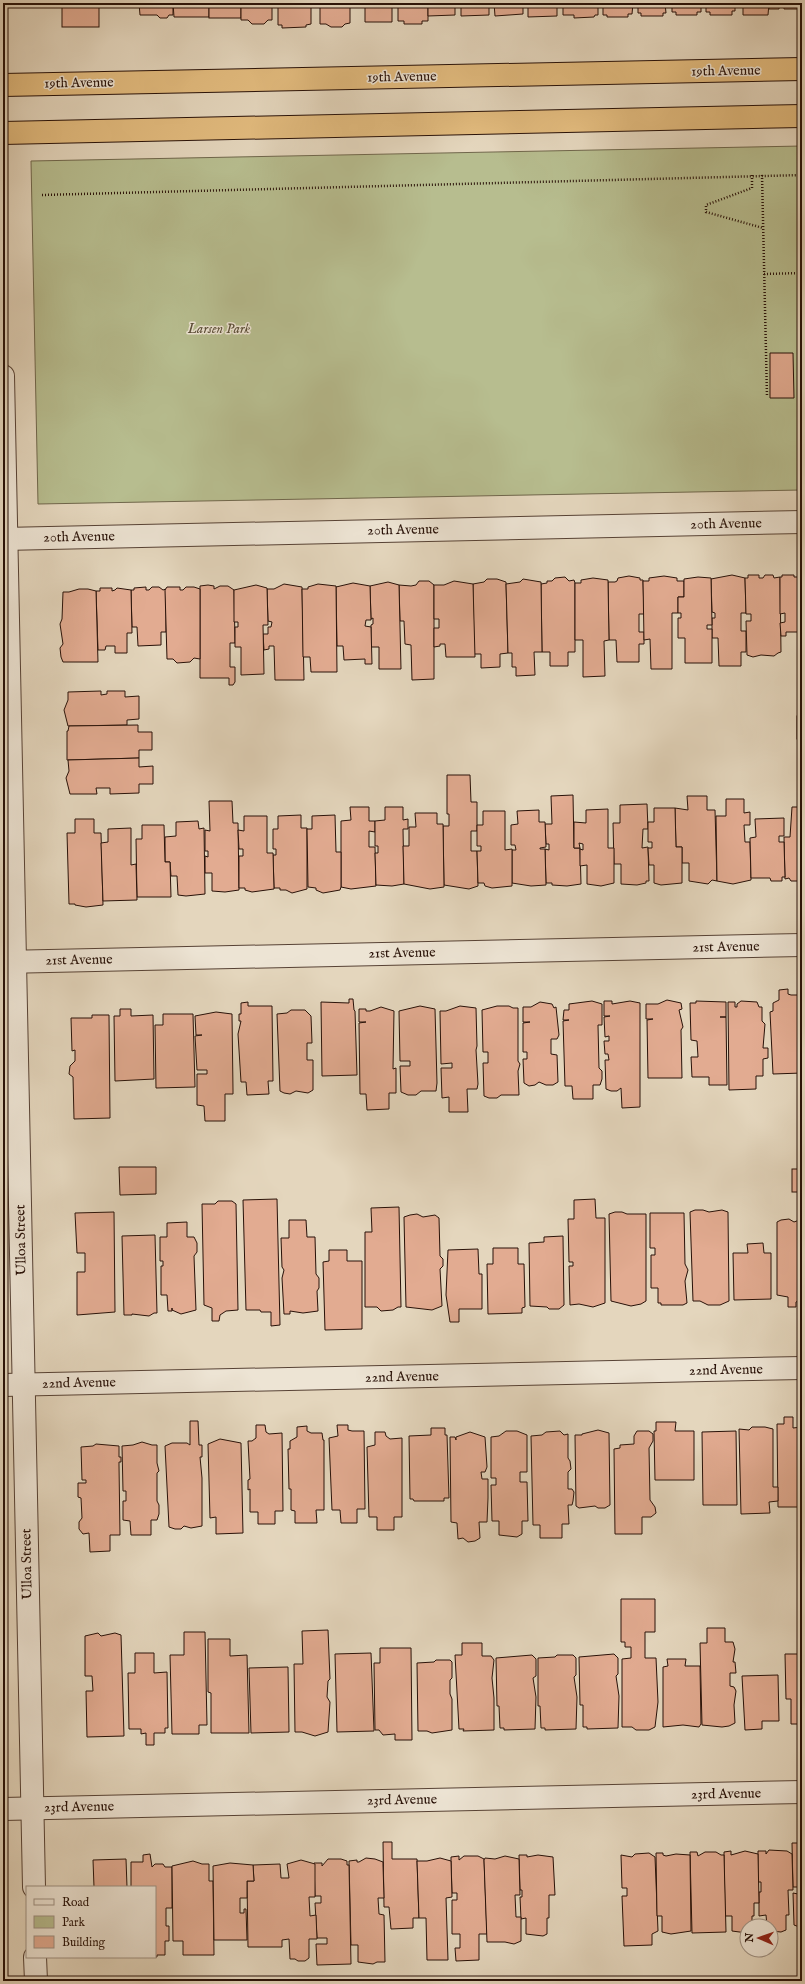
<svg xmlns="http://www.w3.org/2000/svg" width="805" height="1984" viewBox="0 0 805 1984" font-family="'IM FELL English',serif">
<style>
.green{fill:#b7bd8f;stroke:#70674c}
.building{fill:#e2ab91;stroke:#281108}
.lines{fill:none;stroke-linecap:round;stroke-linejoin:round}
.minor-casing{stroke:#574235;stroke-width:24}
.highway-casing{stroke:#281108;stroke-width:24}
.path{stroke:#281108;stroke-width:2.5;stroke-dasharray:1 2;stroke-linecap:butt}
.minor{stroke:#ede4d4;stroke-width:22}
.highway{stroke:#e2bb7e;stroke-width:22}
.labels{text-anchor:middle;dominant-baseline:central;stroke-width:3;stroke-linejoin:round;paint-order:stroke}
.street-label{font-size:14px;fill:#281108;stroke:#ede4d4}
.park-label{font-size:14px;font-style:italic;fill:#5a4d37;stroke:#ede4d4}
</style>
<rect width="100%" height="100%" fill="#e4d6bd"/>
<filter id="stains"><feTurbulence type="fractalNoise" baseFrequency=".005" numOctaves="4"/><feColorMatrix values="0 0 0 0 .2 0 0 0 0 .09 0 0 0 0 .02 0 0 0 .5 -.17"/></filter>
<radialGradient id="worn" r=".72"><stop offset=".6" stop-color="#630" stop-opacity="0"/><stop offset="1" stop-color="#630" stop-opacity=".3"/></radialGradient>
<path class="green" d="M802,146V490L38,504L31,161Z"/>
<g class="building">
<rect x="62" y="3" width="37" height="24"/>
<path d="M139,3H173V15H169L167,18H160L157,15H140Z"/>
<path d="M173,3H209V17H174Z"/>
<rect x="209" y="3" width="32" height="15"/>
<path d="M241,3H272V20H268L264,24H252L248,20H241Z"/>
<path d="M278,3H316L311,4V24L306,25V27L282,28V25H278Z"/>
<path d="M320,3H350V23L345,24L342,27H331L326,24H320Z"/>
<path d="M357,3H392V22H365V7L357,6Z"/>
<path d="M392,3H428V21H422V24H404V21H398V4H392Z"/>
<path d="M428,3H455V15L428,16Z"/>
<path d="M461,3H494V4H489V15L461,16Z"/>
<path d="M494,3H528V4H523V14L495,16Z"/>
<path d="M557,3V16L528,17V3H563Z"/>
<path d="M598,3V15H595L594,17L574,18V15H563V3Z"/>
<path d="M603,3H633L632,14H628V17H607V15H603Z"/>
<path d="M633,3H665L666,13H663V16H641V13H638V4L633,5Z"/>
<path d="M668,3H701V12H697V15H676V12H672V3Z"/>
<path d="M706,3H735V11H732V15H710V12H706Z"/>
<path d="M740,3H769L768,15H743V6H740Z"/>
<path d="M769,3H802V9H784V5L779,6V9H769Z"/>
<path d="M770,353H793L794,398H770Z"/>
<path d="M732,575L745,578L746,613H741V631H746V652H741V666H719L718,638H712V618H715V613L712,612L711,579Z"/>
<path d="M748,575H759V578H763L765,575H773L774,578L780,577L781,652L778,653L774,656L761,655L753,657L747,655L746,621H751V614H746L745,578H748Z"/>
<path d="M782,575H794V577H802V632H786V636H781L780,623L785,622V613L780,614V577H782Z"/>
<path d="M629,576L640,578V580H643L644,614H639V632H644V644H639V662H617L616,640H609L608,582H615L617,581L618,578Z"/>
<path d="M664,576L677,578V581H684V597H678V613H672V669H651L650,639L644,640L643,581H649V578Z"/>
<path d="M565,577L569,581L574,580L575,583V652H568V666H550V652H542L541,584L547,583V581H552L555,578Z"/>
<path d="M698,577L711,578L712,625H707V629H712V663H685V638H678V618H681V613H678V597H684V579Z"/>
<path d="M593,578L608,580L609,640L604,641L605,676L583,677V640H575V583H581V580Z"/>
<path d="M487,579H497L506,582L508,653L500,654V667L481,668V654H474L473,584L484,582Z"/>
<path d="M523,579L541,582L542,652H534L535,675L516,676V667H512V653H508L506,584L520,582Z"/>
<path d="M419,581H429L434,585V679L412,680L411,645L405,644L404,621H400L399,585L411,586L416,585Z"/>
<path d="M454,581L473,584L475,657H446L445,644H440V646L434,647V628H439V619H434V585H444Z"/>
<path d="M388,582L399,585L401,669H379V647H371V625L373,624V618L371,619L370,586Z"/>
<path d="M353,583L370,586L371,620H366L365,626L371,627L372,664H365V659L344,660L343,646H337L336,587Z"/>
<path d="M284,584L302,587L304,680H275L274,646H269V649L264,650L263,634H268V627H271L272,622L268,621L267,589H274Z"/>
<path d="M318,584L336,586L337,672H311L310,657H303L302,589H308V587Z"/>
<path d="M208,585L214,586V589L220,586H228L234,590L235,643H230V667H235V682L233,685H229V678H200V586Z"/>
<path d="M256,585L267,588L268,625H263L264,674L241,675V647H235V627H238V622H234V590Z"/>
<path d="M146,587V590H149L152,587H159L163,590L166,589V632H161V645L138,646L137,627H132L131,590H134V588Z"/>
<path d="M167,587H180V590H183L186,587H194L200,589V659L194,658L190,662L177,663L173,659H167L165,590Z"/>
<path d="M100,588H112V591L115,590L117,588L131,590L132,633H127V653H115V646H106L105,650H98L96,591H100Z"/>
<path d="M79,589H88L96,591L98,662H63L61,657L60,648L63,644L60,624L62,619L63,592H69Z"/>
<rect x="800" y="682" width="2" height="27"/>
<path d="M101,691V695L107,694V691H125V697L139,696V719L127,720V725L68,726L64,710L68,700V692Z"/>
<rect x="797" y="716" width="5" height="23"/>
<path d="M138,725V732H152V750H139V758L67,760V731H68L69,726Z"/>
<rect x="799" y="749" width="3" height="29"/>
<path d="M139,758V767L153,766V784H139V793L110,794V788H96L97,794H70L66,778L69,771L68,760Z"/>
<path d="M447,775H470L471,802H477V831H471V851H477L478,886L469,889L444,885L443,826H449V814H447Z"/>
<path d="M573,795L574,848H580L581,884L567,886L552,885V883H546L545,849L549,850V844H546L545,824H552L551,796Z"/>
<path d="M687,796H707V810H715L717,881L712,880L708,884L689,881V863H682V847H676L675,808L688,810Z"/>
<path d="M726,799H744V813L750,812V825H744L745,842H750L751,880L733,884L717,881L716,816H726Z"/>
<path d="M209,801H232L233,823H238L239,890L225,892L212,891V873H205V856L208,857V851H205V830L210,831Z"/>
<path d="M647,804L648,829H643L642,848L648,847L649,881H646V883L637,885L621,884V864H614L613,823H620V805Z"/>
<path d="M350,807H369V821H375V832L369,831V847H375L376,886L351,889L341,887V821L351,820Z"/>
<path d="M385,807H403V820L408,819V829H403L404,884L392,886L376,885L375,853H378V846H375V821L385,820Z"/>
<path d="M792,807H802V878L799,881H791L789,878L785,879L784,837H790Z"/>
<path d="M654,808H675L676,847H682V883L661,885L654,883V865H649L648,848H652V842H648V822H654Z"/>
<path d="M608,809V848H614V883L601,886L587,884V865L580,866V849L583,850V844L579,843L580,848H574V822L586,823V810Z"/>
<path d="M539,810V822H545L546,847L540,848V849H545L546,885L531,886L512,883V850H516L515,845H511V825L518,824L517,811Z"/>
<path d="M483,811H505V850L512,849V886L492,888L485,886L484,883H478L477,851H481V846H477V825H483Z"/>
<path d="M415,813H437V824H443L444,887L430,889L404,884L403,846H409V827H416Z"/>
<path d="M301,815V828H307V889L292,893L286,890H280V888H274L273,855H276V849H273V829H278V816Z"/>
<path d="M335,815L336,852H341V887L340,890L323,893L316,890V888L308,887L307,829H312V816Z"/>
<path d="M244,816H267V853H273L274,889L252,892L245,890V888H239V856H243V849H239L238,830L244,831Z"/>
<path d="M784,818V836H779V842H784L785,877H782V881H771L770,878H751L750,838L756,837L755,819Z"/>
<path d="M75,819H94V833H101L103,905L86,907L75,905V904H69L67,833H75Z"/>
<path d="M198,821L199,829L204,828L205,894L186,896L178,895L177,876H171L170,862H165V837L176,836V822Z"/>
<path d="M142,825H164L165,862H170L171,897H137L136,839H142Z"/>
<path d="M131,828V865L136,864L137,900L103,901L101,843L108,842V829Z"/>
<path d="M788,989V994L791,995H802V1073L773,1074L770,1012L773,1011V1003L779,1000V990Z"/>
<path d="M349,999H353L354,1010L355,1011L357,1075L322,1076L321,1002L349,1003Z"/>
<path d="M667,1000L681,1003L682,1009L679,1010L683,1027L681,1030L682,1078H648L647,1020L653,1019H646V1004H658Z"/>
<path d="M592,1001L602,1004V1025H598L599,1068L602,1071V1079L600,1085H593V1099H573L572,1086H565L563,1021L569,1020H563L564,1010H569V1004Z"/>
<path d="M604,1001H612V1004L630,1001L640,1003V1107L622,1108L621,1088L617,1091H611L606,1089L605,1060H609L608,1054H605L604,1041H609V1036L605,1037L604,1017L610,1016H604Z"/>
<path d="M696,1001L726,1002V1017H720H726L727,1085H709V1077H692L691,1057H698L697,1041L691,1040L690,1003H696Z"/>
<path d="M741,1001L757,1002L759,1007H762V1021L765,1024L763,1048H768V1058L763,1059V1076H756V1089L729,1090L728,1002H735V1007H737V1004Z"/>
<path d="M248,1002V1006H272L273,1081H268L269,1094L247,1095L246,1082H241L238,1034L241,1021H239V1014H241V1003Z"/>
<path d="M540,1002L552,1004L554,1008L556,1007L559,1035L557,1039H551V1054L557,1055L558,1082L553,1085H546L539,1082L535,1085L529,1086L524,1083L523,1059H527V1052H523V1023L530,1022H523V1007H531Z"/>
<path d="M420,1006L435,1009L437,1083L436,1091H421L416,1095H408L401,1092L400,1066H410V1061H400L399,1011Z"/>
<path d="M460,1006L476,1008L477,1046L476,1050L478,1084L477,1089H467L468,1112H449V1097L442,1098L441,1068H452V1063L441,1064L440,1011H446Z"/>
<path d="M497,1006H509L513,1008H518V1061L520,1064L518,1071L519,1095H501L497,1098H489L484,1096L483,1063H488V1052H483L482,1010Z"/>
<path d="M381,1007L394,1011L393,1069L396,1068V1093H389V1109L367,1110L366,1094H360L359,1023L366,1022H359V1009H366V1011H370Z"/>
<path d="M120,1009H131V1016L153,1015L154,1079L115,1081L114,1016H120Z"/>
<path d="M291,1010H305L311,1016L312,1043H307V1060H313V1090L308,1093L296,1091L290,1094L284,1093L280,1091L277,1014L287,1013Z"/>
<path d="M216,1012L232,1014L233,1090V1094H225V1121H205L204,1106L197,1105V1074H207V1070H197L195,1036L202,1035H196L195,1016Z"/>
<path d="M163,1014H193L195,1087L156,1088L155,1025H163Z"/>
<path d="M92,1015H109L110,1118L74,1119L73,1077L69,1074L70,1066L75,1061V1050L72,1051L71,1018H92Z"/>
<path d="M119,1167H156V1194L120,1195Z"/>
<rect x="792" y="1169" width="10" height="23"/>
<path d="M277,1199L280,1325L271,1326V1312H261L260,1310H246L243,1200Z"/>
<path d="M595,1199L596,1218H605V1303L593,1307L579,1304L570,1305L569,1266H573V1262H569L568,1219H574V1200Z"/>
<path d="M218,1201H232L236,1204L238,1310L226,1311L220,1315L219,1321H212V1308L204,1305L202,1204H215Z"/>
<path d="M399,1207L401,1307H398L393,1310L381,1311L377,1307H365V1232H372L371,1208Z"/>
<path d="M695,1210H703L709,1212L722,1210L728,1212L729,1301L720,1305H708L700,1301H693L690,1212Z"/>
<path d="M114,1212L115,1312L77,1315V1272H85V1253H77L75,1213Z"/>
<path d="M615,1212H622L627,1214H646V1301L641,1304L631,1306L611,1301L609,1214Z"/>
<path d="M650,1213H684L685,1264L688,1270L685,1281L687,1303L683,1305H661V1303H658V1288H651V1255H655V1248H650Z"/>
<path d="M417,1214L423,1217L435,1215L439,1218L440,1256L443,1259V1266L440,1269L442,1306L432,1310L406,1307L404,1217L410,1215Z"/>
<path d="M789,1219L794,1222L802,1219V1299L796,1302V1307H788V1297L777,1295V1222L781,1220Z"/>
<path d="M289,1220H306L307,1237H315L316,1274L319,1278V1288L317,1291L318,1311L303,1313L290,1311V1314H284L282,1278L284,1270L282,1267L281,1238H289Z"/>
<path d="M187,1222V1237H194L197,1243V1252L194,1256L196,1310L181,1314L172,1310V1308V1311H168L167,1295H161V1266H163V1261H160V1237H167V1223Z"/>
<path d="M155,1235L157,1313H154L149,1316L132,1314V1315H124L122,1236Z"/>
<path d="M563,1236L564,1305L559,1309H549L547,1307L530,1306L529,1243L544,1242V1237Z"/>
<path d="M763,1243L764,1253H771V1299L734,1300L733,1253H748L747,1244Z"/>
<path d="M493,1248H518V1264H524L525,1307L522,1308V1313L488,1314L487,1264H493Z"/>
<path d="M478,1249L479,1274H482V1309H459V1322H450L446,1295L448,1250Z"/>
<path d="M329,1250H347V1261H362V1329L325,1330L323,1262L329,1261Z"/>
<path d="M784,1417H793V1428L802,1427V1507H778L777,1424H784Z"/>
<path d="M190,1421H198L199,1445H202V1457H200L202,1478V1526L191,1528L184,1526L181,1529H175L169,1527L165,1446L172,1443H187L190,1445Z"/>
<path d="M656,1422H676L675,1431H694V1480H655L654,1431H656Z"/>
<path d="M256,1425H265L266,1432L269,1434L282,1433L283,1511H275V1524H258V1512H250V1489L248,1490V1480L250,1479L248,1441H252L256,1438Z"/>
<path d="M337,1425H348V1430L352,1431H364L365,1509H357V1523H341L340,1510H332L329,1438L338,1436Z"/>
<path d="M307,1426V1431L311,1433H322L323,1440H324V1510H316L317,1523H295V1511L291,1510V1489H289L288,1449H290V1441L297,1437V1427Z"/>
<path d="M752,1427H765L773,1429V1487H778V1501L769,1502L770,1513L741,1514L739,1429L749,1430Z"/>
<path d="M431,1428H445V1435H447L449,1498H444V1501H414L413,1499H410L409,1436L431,1435Z"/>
<path d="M598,1430L609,1433L610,1505L605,1508H598L595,1506L579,1508L576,1506L575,1435H582V1434Z"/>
<path d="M506,1431H517L527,1435V1472H520V1482H527L528,1521H522V1534L517,1537L499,1535V1521H492L491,1485H496V1478H491V1437L499,1436Z"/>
<path d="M560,1431L564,1435L568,1434V1458L570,1461L571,1469L568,1472V1489H572L574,1492L573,1501L572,1505H568L569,1524H562V1538H540V1525H533L531,1436L542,1435L546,1432Z"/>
<path d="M637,1431H649L653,1434V1441L649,1448L650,1500L655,1507L656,1513L651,1517H642V1534H615L614,1449L620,1448V1445L634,1444V1436Z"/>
<path d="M736,1431L737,1505H703L702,1432Z"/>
<path d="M375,1432H385L386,1436L390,1439L402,1438V1517H394V1530H377V1517H369L367,1447L375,1445Z"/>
<path d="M470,1432L485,1437L487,1467L485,1472H481L482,1479H488V1498L487,1522H479L480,1538L475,1541L468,1542L463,1538L458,1539L457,1523L451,1522L450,1437H455L456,1440V1437Z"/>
<path d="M220,1439L241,1443L243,1533L216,1534V1517L210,1518L208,1444Z"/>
<path d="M142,1442L152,1445H157V1463L159,1471L157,1473V1501L159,1505V1514L157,1520H151V1535H131L130,1521L123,1520V1501H126V1491H123L122,1446L133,1445Z"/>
<path d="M96,1444L119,1446V1457H121V1462H119V1465L120,1535H110V1551L90,1552L89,1533L83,1534L79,1529V1522L82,1518L81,1498L78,1497V1483H86V1480H82L81,1447L93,1446Z"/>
<path d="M621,1599H655V1632H645V1658H656L658,1702L655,1727L649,1730H636L632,1727H622V1659L631,1658V1647H625V1642H621Z"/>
<path d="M707,1628H725V1642H733L735,1649L733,1662H735L736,1673H730V1686L734,1687L736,1691L734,1705L735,1723L729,1726L722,1727L702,1725L700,1643H707Z"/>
<path d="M328,1630L330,1679L328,1681L327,1697L330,1702L328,1732L315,1736L302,1732H295L294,1664H303L302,1631Z"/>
<path d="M184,1632H205L207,1725H199V1734H172L170,1655H184Z"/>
<path d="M98,1633L101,1636L115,1633L121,1635L124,1736L87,1737L86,1691H93L92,1676H85V1636Z"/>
<path d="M208,1639H230V1656L247,1655L249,1733H211V1693L208,1692Z"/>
<path d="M462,1643H482V1656H491L494,1660L492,1678L494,1698V1730L463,1731L464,1729H459L455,1655H462Z"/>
<path d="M380,1648H411L412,1740H395V1734L383,1735L379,1730H375L374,1663H380Z"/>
<path d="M135,1653H154V1673L167,1672L168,1728H165V1733H154V1745H146V1733L141,1734V1729H129L128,1673H135Z"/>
<path d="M371,1653L374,1731L337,1732L335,1654Z"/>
<path d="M614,1654L618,1658V1674L616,1676L619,1696L618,1728L587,1729V1727H583V1705H580L579,1657Z"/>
<path d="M785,1654H802V1724H791V1699H786Z"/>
<path d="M532,1655L536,1659V1676L533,1678L536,1697L535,1729L504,1730V1728H500L499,1706H497L496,1658Z"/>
<path d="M557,1655H573L576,1658V1675L574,1677L577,1697L576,1729L545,1730V1728H541L540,1706H538V1658L555,1657Z"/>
<path d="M667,1659H686L685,1666H700L701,1724L699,1727L683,1725L663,1727V1667L668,1666Z"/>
<path d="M436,1660H450L452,1662V1678L450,1680V1694L452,1699V1730L432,1733L427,1731H418L417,1663L434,1662Z"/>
<path d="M288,1667L289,1732L251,1733L249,1668Z"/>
<path d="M778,1675L779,1721H762V1729L745,1730L742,1676Z"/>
<path d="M383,1842H392V1859H417L419,1918H413V1928L391,1929L389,1907H384Z"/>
<path d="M792,1843H799V1847L802,1846V1928L794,1925L793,1893L798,1894V1887H793Z"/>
<path d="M769,1850L787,1851L792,1854L793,1890H788L789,1915H786V1930L781,1932L771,1931V1926H767L766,1915L759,1916V1892H761V1882H758V1851H766V1854Z"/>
<path d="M731,1851V1855L745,1851L758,1854L759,1903H754V1916H752V1926H747V1933L732,1931V1916H725L724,1852Z"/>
<path d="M690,1852H697L698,1856L705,1852H716L721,1855H724L726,1932L692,1933Z"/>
<path d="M649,1853L655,1857L658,1931L652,1934V1945L624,1946L622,1896H627V1888H622L621,1855L632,1857L635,1854Z"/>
<path d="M656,1853H663V1855L666,1856L676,1854L690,1855L691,1931L671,1934L662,1932V1916H657Z"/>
<path d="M150,1854L152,1867L155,1864H163L165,1867H172V1908H166V1926H169V1941H165V1955H157V1957H145H155V1887H131V1862H143V1855Z"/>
<path d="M519,1855H527V1857L538,1855L553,1857L555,1895H549V1918H547V1934L543,1936L526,1934V1918L521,1919L520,1897H522V1890H520Z"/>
<path d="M459,1856V1860L464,1856H478L484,1859L487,1934H479V1960L456,1961L455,1948H460V1934H452V1900H457V1893H452L451,1861V1857Z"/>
<path d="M505,1856L519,1859L520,1895H515L516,1917H521V1941L514,1944L505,1942H487L484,1860L485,1858L495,1859Z"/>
<path d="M366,1858L375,1859L383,1862V1865L384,1898H378L379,1914L384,1915L385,1962H377L373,1964L358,1962V1945H351L349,1861L357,1860V1862H359Z"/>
<path d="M440,1858L451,1861L452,1897L446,1898L448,1960H427L426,1918H419L417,1861H427Z"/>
<path d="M126,1859L127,1887H94L93,1860Z"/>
<path d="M328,1859H341L347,1861V1865H349L351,1964L317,1965L316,1944H327V1938H317L315,1903H321V1896H315L314,1863H322V1866Z"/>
<path d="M301,1860L315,1864V1897H309L310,1916L316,1915L317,1939H309V1958L305,1961H298L295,1959H290L289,1939L282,1940V1947H248L247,1881H254L253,1865L280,1864L281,1878H289L287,1864Z"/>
<path d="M193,1861L202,1864H209V1881H213L214,1955H183V1941H173L172,1866Z"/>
<path d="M230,1863L253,1865L254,1881H247V1898H240V1913H244V1909H246L247,1940H214L213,1866Z"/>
</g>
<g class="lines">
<defs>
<g id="minor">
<path d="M3,376L34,1887"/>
<path d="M3,539L802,522"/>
<path d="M3,962L802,945"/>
<path d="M3,1385L802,1368"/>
<path d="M3,1809L802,1792"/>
<path d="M35,1957L36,1981"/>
</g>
<g id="highway">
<path d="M3,85L802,69"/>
<path d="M3,133L802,116"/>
</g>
</defs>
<use href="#minor" class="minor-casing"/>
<use href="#highway" class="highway-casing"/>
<g class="path">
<path d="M752,175V188L706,205V212L763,228"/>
<path d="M762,175L767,397"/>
<path d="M42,195L802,175"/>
<path d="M764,274L802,273"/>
</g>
<use href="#minor" class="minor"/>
<use href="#highway" class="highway"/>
</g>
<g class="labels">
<g class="street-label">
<text transform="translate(726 71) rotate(-1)">19th Avenue</text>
<text transform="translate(402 77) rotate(-1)">19th Avenue</text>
<text transform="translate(79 83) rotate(-1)">19th Avenue</text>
<text transform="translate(726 524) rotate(-1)">20th Avenue</text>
<text transform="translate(403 530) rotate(-1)">20th Avenue</text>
<text transform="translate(79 537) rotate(-1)">20th Avenue</text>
<text transform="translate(726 947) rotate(-1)">21st Avenue</text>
<text transform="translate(402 953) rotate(-1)">21st Avenue</text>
<text transform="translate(79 960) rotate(-1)">21st Avenue</text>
<text transform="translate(21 1240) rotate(-91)">Ulloa Street</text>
<text transform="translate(726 1370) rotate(-1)">22nd Avenue</text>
<text transform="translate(402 1377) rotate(-1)">22nd Avenue</text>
<text transform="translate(79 1383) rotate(-1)">22nd Avenue</text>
<text transform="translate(27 1564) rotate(-91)">Ulloa Street</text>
<text transform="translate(726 1794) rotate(-1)">23rd Avenue</text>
<text transform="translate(402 1800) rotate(-1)">23rd Avenue</text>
<text transform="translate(79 1807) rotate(-1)">23rd Avenue</text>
</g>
<g class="park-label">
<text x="219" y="329">Larsen Park</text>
</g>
</g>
<rect width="805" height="1984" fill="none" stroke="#e4d6bd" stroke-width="16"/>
<rect x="4" y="4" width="797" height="1976" fill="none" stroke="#281108" stroke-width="2"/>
<rect x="8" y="8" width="789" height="1968" fill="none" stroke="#281108"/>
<rect x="26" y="1886" width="130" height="72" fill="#ede4d4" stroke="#9e9082"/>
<rect x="34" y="1899" width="20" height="6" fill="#ede4d4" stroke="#9e9082"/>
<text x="62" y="1906" font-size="12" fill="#281108">Road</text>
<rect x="34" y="1916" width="20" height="12" fill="#b7bd8f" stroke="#9e9082"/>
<text x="62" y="1926" font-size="12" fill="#281108">Park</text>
<rect x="34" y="1936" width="20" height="12" fill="#e2ab91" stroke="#9e9082"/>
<text x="62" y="1946" font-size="12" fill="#281108">Building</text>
<g transform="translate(759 1938) rotate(272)"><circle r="19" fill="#ede4d4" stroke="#9e9082"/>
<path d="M0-3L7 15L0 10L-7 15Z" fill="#8f2418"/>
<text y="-6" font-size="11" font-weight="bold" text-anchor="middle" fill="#281108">N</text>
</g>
<rect width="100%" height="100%" filter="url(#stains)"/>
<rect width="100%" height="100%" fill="url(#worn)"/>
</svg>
